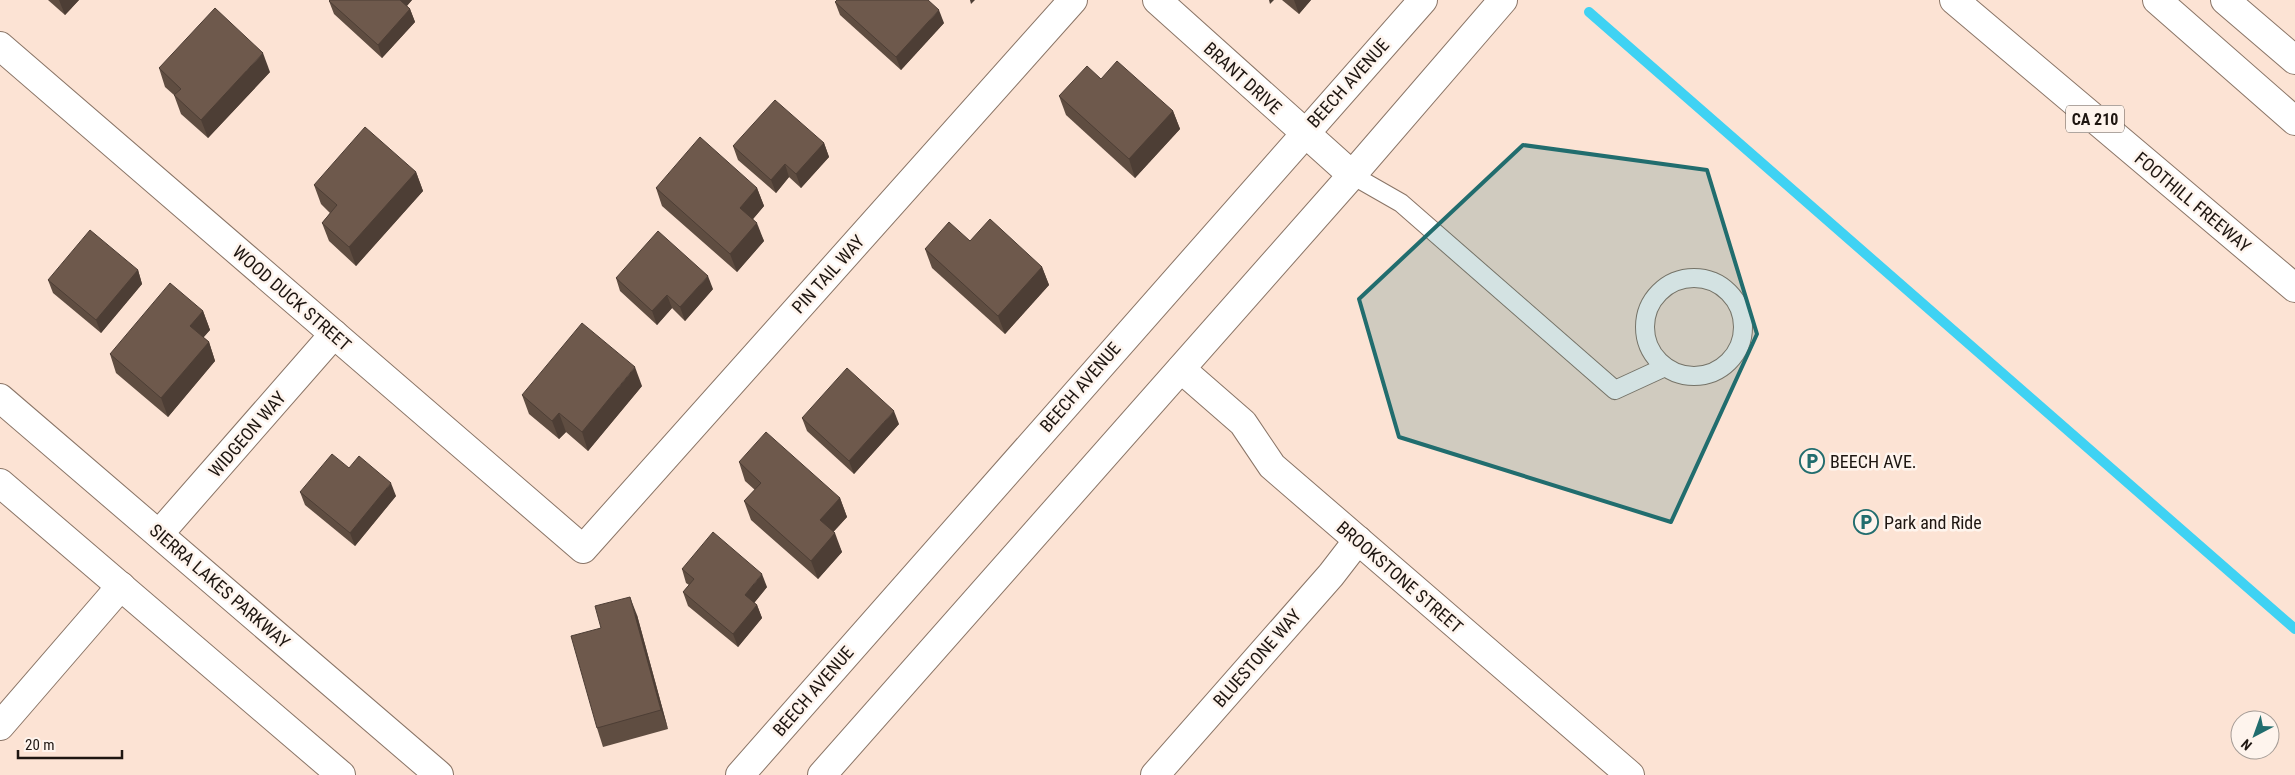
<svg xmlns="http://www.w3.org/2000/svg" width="2295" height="775" viewBox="0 0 2295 775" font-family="'Roboto Condensed',sans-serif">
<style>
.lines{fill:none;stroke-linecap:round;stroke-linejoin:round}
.stream{stroke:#3fd2f3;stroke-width:10}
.service-casing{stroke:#8a7567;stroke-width:20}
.minor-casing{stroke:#8a7567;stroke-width:30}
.tertiary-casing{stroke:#8a7567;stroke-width:30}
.secondary-casing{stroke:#8a7567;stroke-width:30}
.motorway-casing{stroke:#8a7567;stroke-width:30}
.service{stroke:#fff;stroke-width:18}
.minor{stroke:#fff;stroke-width:28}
.tertiary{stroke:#fff;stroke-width:28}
.secondary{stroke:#fff;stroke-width:28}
.motorway{stroke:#fff;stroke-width:28}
.wall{fill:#5f4d41}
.shaded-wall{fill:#4d3e35}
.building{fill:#6e594c;stroke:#4d3e35}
.marked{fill:#216d6e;fill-opacity:0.2;stroke:#216d6e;stroke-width:4;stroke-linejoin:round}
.labels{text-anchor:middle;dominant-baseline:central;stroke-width:5;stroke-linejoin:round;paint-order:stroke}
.shield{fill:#fef4ed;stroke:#615953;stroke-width:1}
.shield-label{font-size:16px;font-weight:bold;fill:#1e1611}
.street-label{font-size:18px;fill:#1e1611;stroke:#fef4ed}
.poi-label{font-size:18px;fill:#1e1611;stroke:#fef4ed;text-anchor:start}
</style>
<rect width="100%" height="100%" fill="#fce3d4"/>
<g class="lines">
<path class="stream" d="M1589,12L2295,629"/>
<defs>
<g id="service">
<path d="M1352,175L1401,203L1615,390L1665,367"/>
<circle cx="1694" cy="327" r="49"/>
</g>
<g id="minor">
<path d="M1157,0L1352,175"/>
<path d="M0,46L583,549L1073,0"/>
<path d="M1181,369L1243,423L1272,466L1630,775"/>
<path d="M159,534L334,334"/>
<path d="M0,726L121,586"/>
<path d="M1155,775L1331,575L1358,540"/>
</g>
<g id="tertiary">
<path d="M0,398L439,775"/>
<path d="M0,483L341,775"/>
</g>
<g id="secondary">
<path d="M740,775L1423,0"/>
<path d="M822,775L1352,175L1503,0"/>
</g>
<g id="motorway">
<path d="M1954,0L2295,288"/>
<path d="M2157,0L2295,121"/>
<path d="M2225,0L2295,60"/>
</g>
</defs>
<use href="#service" class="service-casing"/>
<use href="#minor" class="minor-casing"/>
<use href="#tertiary" class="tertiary-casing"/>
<use href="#secondary" class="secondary-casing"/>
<use href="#motorway" class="motorway-casing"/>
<use href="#service" class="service"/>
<use href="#minor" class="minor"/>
<use href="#tertiary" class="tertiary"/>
<use href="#secondary" class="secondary"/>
<use href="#motorway" class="motorway"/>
</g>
<g class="wall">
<path d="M48,0H79L65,15Z"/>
<path d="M412,0L407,6L410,9L415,22L382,58L334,14L329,1Z"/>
<path d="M1282,0H1311L1299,14Z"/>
<path d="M835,2L944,23L901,70L840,15Z"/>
<path d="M159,68L270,72L208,138L181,114L174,95L165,87Z"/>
<path d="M1101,79L1173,111L1180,129L1135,178L1066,115L1059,96Z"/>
<path d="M824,143L829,157L801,188L789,177L776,193L738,160L733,146Z"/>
<path d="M416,172L423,191L356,266L329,241L322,223L330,213L321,204L314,185Z"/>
<path d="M656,188H757L764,206L753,219L764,241L737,272L662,206Z"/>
<path d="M970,241L1042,267L1049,285L1005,334L932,268L925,249Z"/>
<path d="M138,270L142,284L101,333L53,293L48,280Z"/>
<path d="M616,278L713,289L685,321L672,308L657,325L620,291Z"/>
<path d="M203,311L210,330L203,337L209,342L215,361L168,417L116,373L110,354Z"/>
<path d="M642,386L588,451L566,432L559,439L529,414L522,395Z"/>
<path d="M802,418L899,424L854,474L807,431Z"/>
<path d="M739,462L840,498L847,517L833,532L842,552L818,579L751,520L744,501L755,490L745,481Z"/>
<path d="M349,468L396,496L355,546L305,505L300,492Z"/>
<path d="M682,569L767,587L754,603L757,605L762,618L738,647L688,606L683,592L689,585L686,583Z"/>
<path d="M637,615L668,729L603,747L597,728L601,628Z"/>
</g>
<g class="shaded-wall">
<path d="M59,0H79L65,15Z"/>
<path d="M398,0H412L402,11Z"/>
<path d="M970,0H975L971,4Z"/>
<path d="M1269,0H1274L1270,4Z"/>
<path d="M1294,0H1311L1299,14Z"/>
<path d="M410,9L415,22L382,58L378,45Z"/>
<path d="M939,10L944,23L901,70L896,57Z"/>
<path d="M263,53L270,72L208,138L201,120Z"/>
<path d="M1173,111L1180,129L1135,178L1129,159Z"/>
<path d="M824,143L829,157L801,188L796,174Z"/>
<path d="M785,164L789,177L776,193L771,180Z"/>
<path d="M416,172L423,191L356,266L349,247Z"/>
<path d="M757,188L764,206L747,226L740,208Z"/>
<path d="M757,223L764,241L737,272L730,254Z"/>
<path d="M1042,267L1049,285L1005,334L998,316Z"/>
<path d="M138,270L142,284L101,333L96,320Z"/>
<path d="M708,276L713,289L685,321L680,307Z"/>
<path d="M667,295L672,308L657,325L652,311Z"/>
<path d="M203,311L210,330L197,345L190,326Z"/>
<path d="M209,342L215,361L168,417L161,398Z"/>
<path d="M635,367L642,386L588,451L582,432Z"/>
<path d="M894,411L899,424L854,474L849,461Z"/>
<path d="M559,413L566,432L559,439L552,421Z"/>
<path d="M391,483L396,496L355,546L350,533Z"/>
<path d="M840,498L847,517L827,539L820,520Z"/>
<path d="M835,533L842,552L818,579L811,561Z"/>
<path d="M762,574L767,587L750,608L745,595Z"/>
<path d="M630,597L637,615L668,729L661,710Z"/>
<path d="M757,605L762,618L738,647L733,634Z"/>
</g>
<g class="building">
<path d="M330,0H400L410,9L378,45L329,1Z"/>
<path d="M837,0H928L939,10L896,57L835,2Z"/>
<path d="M215,8L263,53L201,120L174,95L181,89L159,68Z"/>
<path d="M1117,61L1173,111L1129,159L1059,96L1087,66L1101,79Z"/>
<path d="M775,100L824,143L796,174L785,164L771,180L733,146Z"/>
<path d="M365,127L416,172L349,247L322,223L337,205L314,185Z"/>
<path d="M700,137L757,188L740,208L757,223L730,254L656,188Z"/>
<path d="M990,219L1042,267L998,316L925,249L949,222L970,241Z"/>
<path d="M90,230L138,270L96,320L48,280Z"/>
<path d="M658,231L708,276L680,307L667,295L652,311L616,278Z"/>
<path d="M170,283L203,311L190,326L209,342L161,398L110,354Z"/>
<path d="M582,323L635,367L582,432L559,413L552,421L522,395Z"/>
<path d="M847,368L894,411L849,461L802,418Z"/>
<path d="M766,432L840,498L820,520L835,533L811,561L744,501L761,483L739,462Z"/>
<path d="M332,454L349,468L359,456L391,483L350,533L300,492Z"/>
<path d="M713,532L762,574L745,595L757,605L733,634L683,592L694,579L682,569Z"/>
<path d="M630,597L661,710L597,728L571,636L601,628L595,606Z"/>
</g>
<path class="marked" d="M1523,145L1707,170L1757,334L1671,522L1399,437L1359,299Z"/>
<defs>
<symbol id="parking-ring" viewBox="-11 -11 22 22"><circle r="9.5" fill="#fef4ed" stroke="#216d6e" stroke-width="1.5"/><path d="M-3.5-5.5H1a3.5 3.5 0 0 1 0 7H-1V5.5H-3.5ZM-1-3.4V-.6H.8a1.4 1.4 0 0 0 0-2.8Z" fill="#216d6e"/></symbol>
</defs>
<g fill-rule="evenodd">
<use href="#parking-ring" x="1798" y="447" width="28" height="28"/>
<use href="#parking-ring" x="1852" y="508" width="28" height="28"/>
</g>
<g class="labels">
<rect class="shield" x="2066" y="105.5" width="58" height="27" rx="4"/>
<g class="shield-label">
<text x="2095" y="119">CA 210</text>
</g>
<g class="street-label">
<text transform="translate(1243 78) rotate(42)">BRANT DRIVE</text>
<text transform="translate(1348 83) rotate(-48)">BEECH AVENUE</text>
<text transform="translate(2193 202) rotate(40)">FOOTHILL FREEWAY</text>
<text transform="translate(828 274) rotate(-48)">PIN TAIL WAY</text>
<text transform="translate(292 298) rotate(41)">WOOD DUCK STREET</text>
<text transform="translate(1080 387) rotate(-49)">BEECH AVENUE</text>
<text transform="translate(247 434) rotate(-49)">WIDGEON WAY</text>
<text transform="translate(1400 577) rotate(41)">BROOKSTONE STREET</text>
<text transform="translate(220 586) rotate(41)">SIERRA LAKES PARKWAY</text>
<text transform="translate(1257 658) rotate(-49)">BLUESTONE WAY</text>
<text transform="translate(813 691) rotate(-49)">BEECH AVENUE</text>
</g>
<g class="poi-label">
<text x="1830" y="461">BEECH AVE.</text>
<text x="1884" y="522">Park and Ride</text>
</g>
</g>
<g transform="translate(2255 735) rotate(221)"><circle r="24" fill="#fef4ed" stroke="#a49b95"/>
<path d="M0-4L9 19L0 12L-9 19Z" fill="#216d6e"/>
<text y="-8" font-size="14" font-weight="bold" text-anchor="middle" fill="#1e1611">N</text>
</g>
<path d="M18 750v8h104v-8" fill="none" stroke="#1e1611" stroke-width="2.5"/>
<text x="25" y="750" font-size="15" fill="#1e1611" stroke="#fef4ed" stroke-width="4" paint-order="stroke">20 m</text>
</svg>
